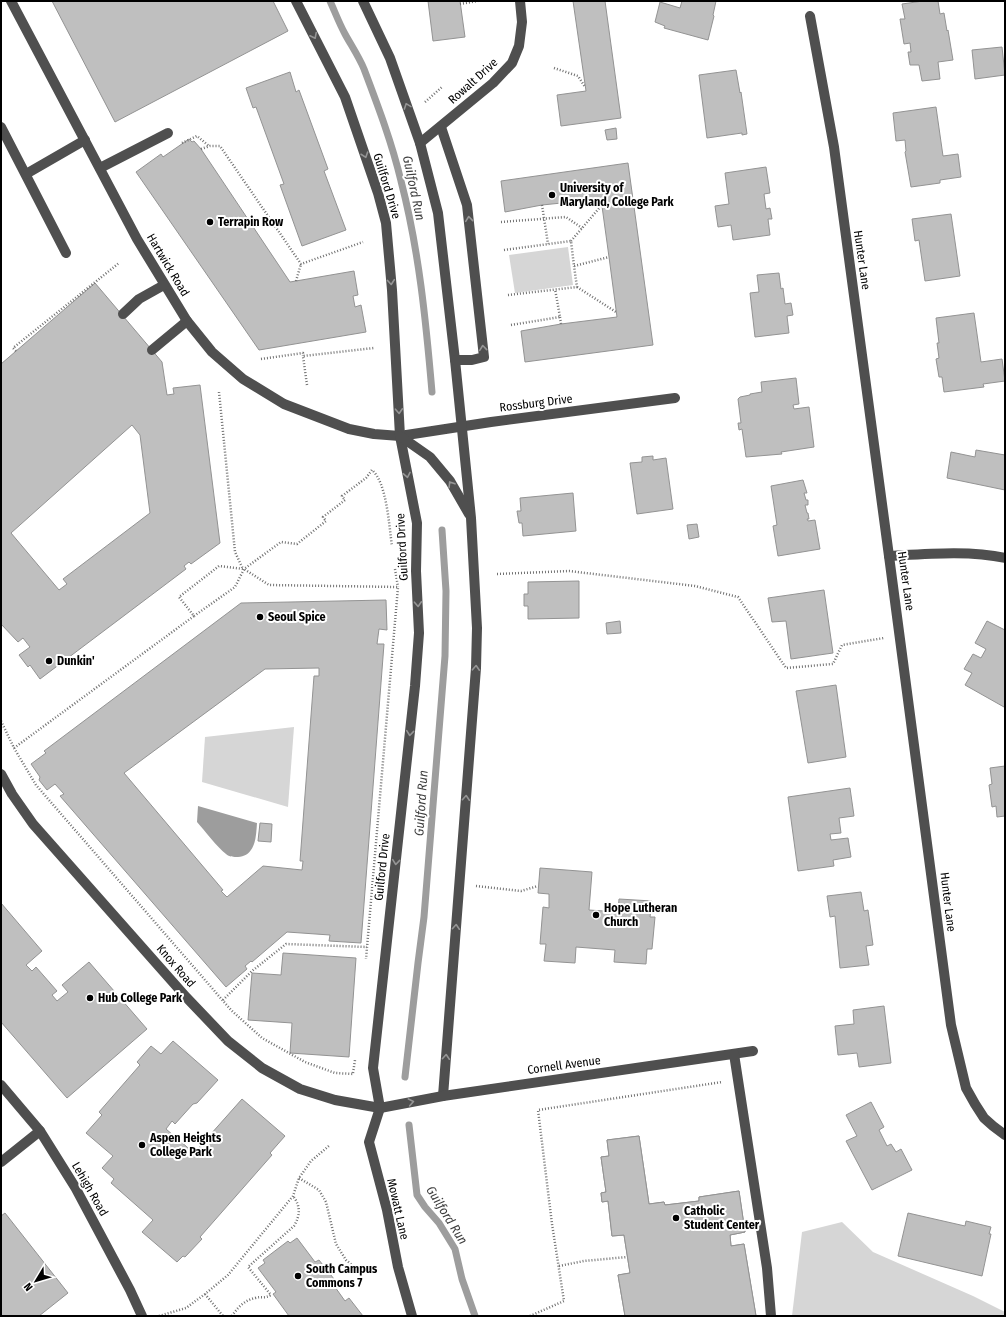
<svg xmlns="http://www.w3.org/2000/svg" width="1006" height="1317" viewBox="0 0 1006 1317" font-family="'Fira Sans Condensed',sans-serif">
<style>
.green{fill:#d6d6d6}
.water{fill:#9d9d9d}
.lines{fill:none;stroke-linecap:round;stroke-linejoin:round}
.stream{stroke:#9d9d9d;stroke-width:7}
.building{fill:#bfbfbf;stroke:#939393;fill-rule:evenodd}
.path{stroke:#717171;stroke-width:2.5;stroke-dasharray:1 2;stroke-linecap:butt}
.minor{stroke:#4f4f4f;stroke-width:10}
.oneway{stroke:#959595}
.poi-dot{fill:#000;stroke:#fff;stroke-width:1.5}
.labels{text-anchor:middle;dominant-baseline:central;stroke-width:4;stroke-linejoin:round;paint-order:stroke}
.street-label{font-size:12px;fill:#000;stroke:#fff}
.poi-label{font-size:12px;font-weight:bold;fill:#000;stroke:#fff;text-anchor:start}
.water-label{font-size:13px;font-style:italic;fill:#3e3e3e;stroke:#fff}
</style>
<rect width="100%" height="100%" fill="#fff"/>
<g class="green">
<path d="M568,247L573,285L515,293L509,255Z"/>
<path d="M294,727L288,807L202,782L205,737Z"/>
<path d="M842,1222L873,1252L973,1296L1005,1312V1316H792L802,1232Z"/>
</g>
<path class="water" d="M198,806L257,823C256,836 256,856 238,857C234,857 229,857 226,854C217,847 205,831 197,822Z"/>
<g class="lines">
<g class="stream">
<path d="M330,1C335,12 339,23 345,34C351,45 359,57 364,69C378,106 392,143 401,181C419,250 426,322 432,392"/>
<path d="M405,1077L418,963L424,917L445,656L446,591L442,530"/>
<path d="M409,1125L417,1195L425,1207L439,1223L455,1249L462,1279L475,1316"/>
</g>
</g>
<g class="building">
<path d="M52,1H273L288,31L115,122Z"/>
<path d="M428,1H460L465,37L433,41Z"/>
<path d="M573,1H605L621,118L561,126L557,95L586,91Z"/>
<path d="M682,1H716L713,15L714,16L708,40L664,28L665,26L655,22L660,2L680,8Z"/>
<path d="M923,1H938L940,14L944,13L947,31L948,30L953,60L938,62L940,79L922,81L919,65H910L908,52H911L910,43L904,44L900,19H905L902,4Z"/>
<path d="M1002,47L1005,75L975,79L972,50Z"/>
<path d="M736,70L740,93L741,92L747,134L742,135V133L707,138L699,75Z"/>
<path d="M290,72L296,92L299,90L328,169L324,171L346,230L302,246L280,185L284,184L256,107L253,108L246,88Z"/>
<path d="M936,107L943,156L958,154L961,177L940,180V183L911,187L905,152L906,151L905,140L896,141L893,113Z"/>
<path d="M616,128L617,139L607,140L605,130Z"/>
<path d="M189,139L192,142L194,141L201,149L290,282L354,271L358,295L353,296L355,307L361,305L366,332L259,350L136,172L161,154L163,157Z"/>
<path d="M628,163L653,345L525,362L521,331L561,324L617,317L609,257L601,199L542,205L505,212L501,181Z"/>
<path d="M766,167L770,193L764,194L766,209L770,208L772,219H768L770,235L733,240L731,225L718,227L715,206L729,204L725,173Z"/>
<path d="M951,214L960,276L925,281L919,240L915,241L912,219Z"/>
<path d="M779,273L781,289L783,288L785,304L791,303L793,315L787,316L789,333L755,337L750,293L759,292L757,275Z"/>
<path d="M95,283L162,362L167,395L174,394L173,388L200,385L220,543L191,564L189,562L184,566L186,569L40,679L30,665L28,667L19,655L30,647L23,638L18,642L1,624V364ZM132,425L140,435L150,513L63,579L67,584L59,590L11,533Z"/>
<path d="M974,313L981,362L1002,359L1005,381L983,384L984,387L944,392L942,377H939L936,359L939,358L937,343H939L936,318Z"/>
<path d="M796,378L799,404L793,405L794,409L809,407L814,447L781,452L782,454L746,457L742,429L739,430L738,423H741L738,399L740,397L750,395V394L762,392L761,382Z"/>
<path d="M976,450L1005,455V490L947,478L951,452L975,457Z"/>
<path d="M653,456V460L666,458L673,509L637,514L630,463L642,462V457Z"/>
<path d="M803,480L807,493H804L806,500H808V505H805L807,513H808L809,519H807L808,521L815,520L820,549L778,556L773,526L777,525L771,486Z"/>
<path d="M573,493L576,531L523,536L522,523H519L517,511H521L520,498Z"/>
<path d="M697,524L699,537L689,539L687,525Z"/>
<path d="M579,581V618L528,619V606H524V594H528V582Z"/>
<path d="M824,590L833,653L791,659L786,621L772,622L768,598Z"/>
<path d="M386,600L387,630L379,629L377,644H384L361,943L329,941L330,935L287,932L252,962L251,961L245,966L247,969L226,987L60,796L64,794L55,784L47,790L39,780L40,777L31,764L46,753L44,751L241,603ZM319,668V676H314L300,861H303L302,870L263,866L227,897L221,891L223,890L124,773L265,669Z"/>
<path d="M620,621L621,633L607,634L606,623Z"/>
<path d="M987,621L1005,630V704L1004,707L965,685L972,673L964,669L973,654L981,658L986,649L975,643Z"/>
<path d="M836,685L846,757L808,763L796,691Z"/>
<path d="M1005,766V816L997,817L996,806L992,807L989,785L992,784L990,768Z"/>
<path d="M850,788L854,816L839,818L841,833L830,834L831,840L848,838L851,857L833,860L834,866L798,871L788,797Z"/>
<path d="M260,823L272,824L271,842L258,841Z"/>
<path d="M540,868L592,872L589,910L618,912L619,899L652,901L650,917H655L652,949H647L646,964L614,962L615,950L576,947L575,963L544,961L546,944H540L543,907L549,908V894L538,893Z"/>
<path d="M861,892L864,911L868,910L873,945L866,946L869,965L840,968L835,916L830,917L827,896Z"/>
<path d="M1,903L42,951L26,965L32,971L36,967L57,991L52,995L57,1001L68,992L62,985L89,962L147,1029L67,1098L1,1022Z"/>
<path d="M283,953L356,958L349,1057L290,1053L292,1023L248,1020L252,973L281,975Z"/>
<path d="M884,1006L891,1063L859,1067L857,1053L838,1055L835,1026L854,1024L853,1010Z"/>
<path d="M173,1041L218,1080L197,1103L193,1104L175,1124L172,1121L166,1129L194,1153L242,1099L285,1136L270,1153L272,1155L200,1237L202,1239L185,1257L183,1256L177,1262L142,1232L153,1220L111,1183L114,1179L102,1168L113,1156L86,1133L102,1115L99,1112L140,1065L137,1062L151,1046L161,1054Z"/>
<path d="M871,1102L884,1127L879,1130L887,1146L891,1144L896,1152L901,1149L912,1170L872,1190L846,1141L857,1136L846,1115Z"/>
<path d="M639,1136L649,1204L664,1202L665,1205L699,1201V1197L739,1191L745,1232L730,1235L731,1246L744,1244L756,1316H625L618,1275L630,1273L624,1235L612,1236L608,1201L602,1202L601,1193L606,1192L601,1157L609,1156L607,1140ZM711,1232L713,1250L643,1259L641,1241Z"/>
<path d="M639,1136L649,1204L664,1202L665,1205L699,1201V1197L739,1191L745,1232L730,1235L731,1246L744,1244L756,1316H625L618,1275L630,1273L624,1235L612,1236L608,1201L602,1202L601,1193L606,1192L601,1157L609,1156L607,1140Z"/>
<path d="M5,1213L68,1293L39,1316H1V1216Z"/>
<path d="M908,1213L965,1226L966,1221L991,1227L989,1234H991L982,1276L898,1256Z"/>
<path d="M297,1238L315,1262L319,1260L338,1284L335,1287L345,1301L349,1298L363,1316H289L273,1294L276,1292L258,1268L265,1263L263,1260L288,1241L290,1243Z"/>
</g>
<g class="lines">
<g class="path">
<path d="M460,4L478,1"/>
<path d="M554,68L578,76L585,87"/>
<path d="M425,102L442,87"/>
<path d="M182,143L197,136L209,146"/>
<path d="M201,149L210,146H220L301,264L363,242"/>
<path d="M542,205L548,244"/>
<path d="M501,222L566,217L582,228"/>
<path d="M571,241L601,206"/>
<path d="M504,250L571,241L574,266L609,257"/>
<path d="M296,281L301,264"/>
<path d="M577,287L616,312"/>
<path d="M508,295L577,287L574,266"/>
<path d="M560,317L561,324"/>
<path d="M511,325L560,317L555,289"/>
<path d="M16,351L13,348L119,263"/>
<path d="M261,359L303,353V356"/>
<path d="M307,385L303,356L374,348"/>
<path d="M219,392L235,552L243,569"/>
<path d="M395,569L398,587"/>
<path d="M497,574L569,571L695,586L738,597L786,668L833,664L842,645L884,638"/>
<path d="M194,616L235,587L244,569L281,542L297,544L326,521L323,517L345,500L342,496L366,478L372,470C387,483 389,526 392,546"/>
<path d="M1,721L14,748L36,785L231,1010L262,1038L305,1062L335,1073L354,1074"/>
<path d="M14,748L194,616L179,597L219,566L244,569L269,585L398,587L366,959"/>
<path d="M476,886L521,891L538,886"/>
<path d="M223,1000L252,971L286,944L367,947"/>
<path d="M353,1073L355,1060"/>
<path d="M299,1178L319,1190L326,1202L336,1244L346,1260L358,1270L368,1268"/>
<path d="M559,1266L584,1261L627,1257"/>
<path d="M205,1294L223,1316"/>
<path d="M159,1316L186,1308L205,1294L228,1275L293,1196L299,1178L311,1161L330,1145"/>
<path d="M232,1316C237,1308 245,1300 255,1298C262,1296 264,1299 271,1295L248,1267L294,1226C300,1216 301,1206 293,1196"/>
<path d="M530,1316L564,1301L552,1224L538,1110L722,1082"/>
</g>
<g class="minor">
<path d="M11,1L137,239L187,321L212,352L243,379L284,404L349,429L374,434L400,436L491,422L675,398"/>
<path d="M296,1L345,97L378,193L386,223L392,290L400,436L417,523L416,571L419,633L415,686L373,1068L380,1108L369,1142L387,1210L398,1267L412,1316"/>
<path d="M363,1L390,58L420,143L438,213L455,360L471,518L477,628L476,668L443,1096"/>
<path d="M810,16L834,147L889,556L951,1025L966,1088L975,1104L984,1118L993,1126L1005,1135"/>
<path d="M1,127L66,253"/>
<path d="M441,127L467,205L484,357L472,360H455"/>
<path d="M420,143L493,83L512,63L519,46L522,22L520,1"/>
<path d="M100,168L168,133"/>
<path d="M26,174L85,140"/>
<path d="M123,314L139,299L164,285"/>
<path d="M152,350L187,321"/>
<path d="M400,436L430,457L450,481L469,514"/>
<path d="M889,556C925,554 970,550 1005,558"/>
<path d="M1,774L12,794L33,824L186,997L228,1041L262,1068L300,1089L335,1100L380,1108L443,1096L753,1051"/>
<path d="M734,1054L767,1268L771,1316"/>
<path d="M1,1085L40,1131L75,1187L130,1290L142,1316"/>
<path d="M1,1162L40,1131"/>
</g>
</g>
<defs><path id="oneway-chevron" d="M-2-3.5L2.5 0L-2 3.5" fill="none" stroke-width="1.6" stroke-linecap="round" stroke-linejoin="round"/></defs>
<g class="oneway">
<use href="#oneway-chevron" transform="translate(314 36) rotate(63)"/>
<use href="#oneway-chevron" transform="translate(407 106) rotate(-110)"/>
<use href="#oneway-chevron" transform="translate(365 155) rotate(71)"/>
<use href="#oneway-chevron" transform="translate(469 219) rotate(-96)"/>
<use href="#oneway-chevron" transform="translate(391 282) rotate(85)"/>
<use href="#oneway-chevron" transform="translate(483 348) rotate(-96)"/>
<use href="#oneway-chevron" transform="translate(399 411) rotate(87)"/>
<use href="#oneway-chevron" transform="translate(407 475) rotate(79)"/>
<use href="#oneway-chevron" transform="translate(451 484) rotate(-122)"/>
<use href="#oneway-chevron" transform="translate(418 604) rotate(87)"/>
<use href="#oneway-chevron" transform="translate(476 668) rotate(-87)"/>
<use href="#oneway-chevron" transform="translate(410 733) rotate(96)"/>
<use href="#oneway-chevron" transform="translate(466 798) rotate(-86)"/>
<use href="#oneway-chevron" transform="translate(396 862) rotate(96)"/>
<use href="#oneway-chevron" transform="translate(456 927) rotate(-86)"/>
<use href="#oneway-chevron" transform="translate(446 1057) rotate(-86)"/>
<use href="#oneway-chevron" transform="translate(411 1102) rotate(-11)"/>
</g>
<g class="poi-dot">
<circle cx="552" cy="195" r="4"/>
<circle cx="210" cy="222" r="4"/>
<circle cx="260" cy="617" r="4"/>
<circle cx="49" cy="661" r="4"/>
<circle cx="596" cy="915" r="4"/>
<circle cx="90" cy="998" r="4"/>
<circle cx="142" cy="1145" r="4"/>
<circle cx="676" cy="1218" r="4"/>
<circle cx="298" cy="1276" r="4"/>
</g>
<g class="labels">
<g class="street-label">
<text transform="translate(473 81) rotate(-42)">Rowalt Drive</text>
<text transform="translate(387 186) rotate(73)">Guilford Drive</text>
<text transform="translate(862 260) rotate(82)">Hunter Lane</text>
<text transform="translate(168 265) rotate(59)">Hartwick Road</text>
<text transform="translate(536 403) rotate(-7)">Rossburg Drive</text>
<text transform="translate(402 547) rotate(-93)">Guilford Drive</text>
<text transform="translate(906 581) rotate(82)">Hunter Lane</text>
<text transform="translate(382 867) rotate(-84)">Guilford Drive</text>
<text transform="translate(948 902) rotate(83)">Hunter Lane</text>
<text transform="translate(176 966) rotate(49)">Knox Road</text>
<text transform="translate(564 1065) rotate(-8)">Cornell Avenue</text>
<text transform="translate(90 1189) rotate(60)">Lehigh Road</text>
<text transform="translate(398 1209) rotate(77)">Mowatt Lane</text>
</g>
<g class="poi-label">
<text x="560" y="188">University of<tspan x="560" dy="14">Maryland, College Park</tspan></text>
<text x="218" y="222">Terrapin Row</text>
<text x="268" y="617">Seoul Spice</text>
<text x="57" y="661">Dunkin'</text>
<text x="604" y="908">Hope Lutheran<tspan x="604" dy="14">Church</tspan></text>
<text x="98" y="998">Hub College Park</text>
<text x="150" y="1138">Aspen Heights<tspan x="150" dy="14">College Park</tspan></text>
<text x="684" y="1211">Catholic<tspan x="684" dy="14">Student Center</tspan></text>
<text x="306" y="1269">South Campus<tspan x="306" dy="14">Commons 7</tspan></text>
</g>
<g class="water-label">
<text transform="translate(414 188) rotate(78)">Guilford Run</text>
<text transform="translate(421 803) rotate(-86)">Guilford Run</text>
<text transform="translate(447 1215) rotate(58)">Guilford Run</text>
</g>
</g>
<rect width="1006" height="1317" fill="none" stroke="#000000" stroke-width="4"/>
<g transform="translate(36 1281) rotate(232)" stroke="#ffffff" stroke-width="3" paint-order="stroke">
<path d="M0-3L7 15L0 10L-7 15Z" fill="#000000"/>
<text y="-6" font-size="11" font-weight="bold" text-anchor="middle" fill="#000000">N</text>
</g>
</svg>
